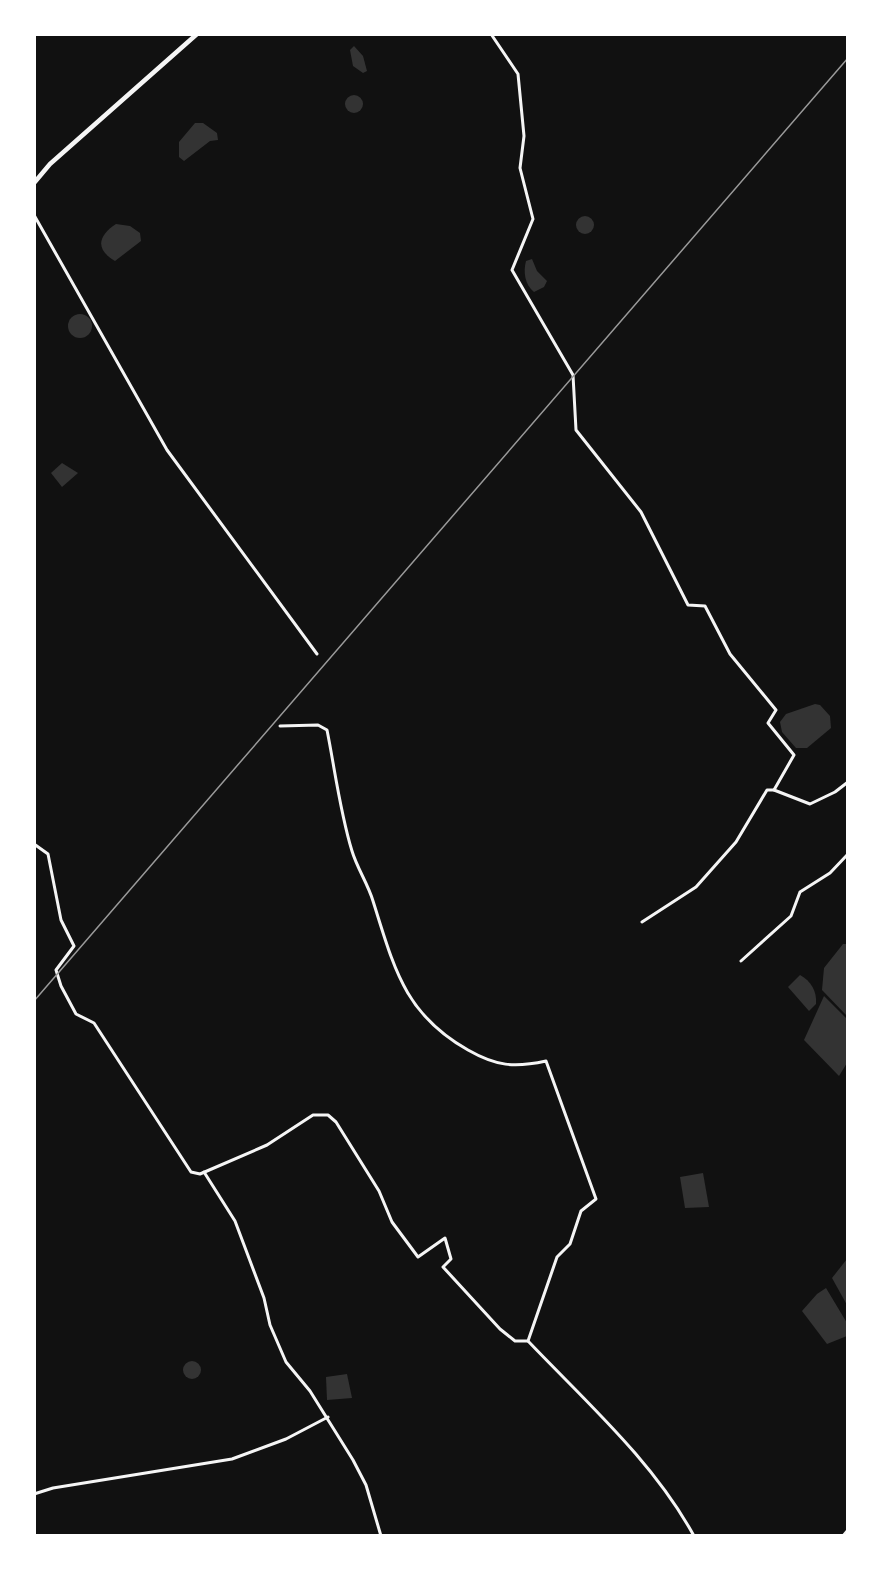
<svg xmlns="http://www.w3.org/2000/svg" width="882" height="1570" viewBox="0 0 882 1570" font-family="'Asap Condensed',sans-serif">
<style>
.water{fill:#333}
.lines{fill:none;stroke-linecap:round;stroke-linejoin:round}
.minor{stroke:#f5f5f5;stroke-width:3}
.secondary{stroke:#f5f5f5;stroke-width:4.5}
.rail{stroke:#9a9a9a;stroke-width:1.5}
</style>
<rect width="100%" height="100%" fill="#111"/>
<g class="water">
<path d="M354,46L363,56L367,71L363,73L353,66L350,50Z"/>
<circle cx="354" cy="104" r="9"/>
<path d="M195,123H203L217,133L218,140L210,141L184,161L179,157V142Z"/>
<circle cx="585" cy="225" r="9"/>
<path d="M116,224L130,226L140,233L141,241L115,261C94,249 99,235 116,224Z"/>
<path d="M532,259L537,271L547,281L544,287L534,292C525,285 523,272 526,261Z"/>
<circle cx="80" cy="326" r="12"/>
<path d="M62,463L78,473L62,487L51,473Z"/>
<path d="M815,704L820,705L830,716L831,728L807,748H796L782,732L780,722L786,714Z"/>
<path d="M843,944H847V1016L822,990L824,968Z"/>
<path d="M800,975C811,981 817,991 816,1004L809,1011L788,987Z"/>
<path d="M824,996L847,1019V1063L839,1076L804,1040Z"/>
<path d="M703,1173L709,1207L685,1208L680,1177Z"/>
<path d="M847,1259V1305L832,1278Z"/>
<path d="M826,1288L847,1323V1336L827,1344L802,1311L817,1294Z"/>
<circle cx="192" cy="1370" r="9"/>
<path d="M347,1374L352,1398L327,1400L326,1377Z"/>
</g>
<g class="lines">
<g class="minor">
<path d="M491,34L518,74L524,136L520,168L533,219L512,270L573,375L576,430L641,512L688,605L705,606L730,654L776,710L768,723L794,755L774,790"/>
<path d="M34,215L167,450L317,654"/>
<path d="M280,726L318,725L327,730C335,770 340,812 352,851C357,868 368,884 373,901C394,967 404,1014 468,1050C496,1066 514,1068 546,1061L596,1199L581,1211L570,1244L557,1257L528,1341C586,1402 653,1461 694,1536"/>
<path d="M34,844L48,854L61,920L74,946L56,970L61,986L76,1014L94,1023L191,1172L200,1174L267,1145L313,1115H328L336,1122L379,1191L392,1222L418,1257L445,1238L451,1259L443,1267L500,1329L515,1341H528"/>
<path d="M642,922L696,887L736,842L767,790H774L810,804L835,792L848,782"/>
<path d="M741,961L791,916L800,892L830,873L848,854"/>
<path d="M204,1172L235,1221L264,1298L270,1325L286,1362L310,1391L353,1460L366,1485L381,1536"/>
<path d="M34,1494L53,1488L232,1459L286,1439L328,1417"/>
<path d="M843,1536L848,1530"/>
</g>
<path class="secondary" d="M34,183L50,164L197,34"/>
<path class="rail" d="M34,1001L848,58"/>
</g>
<rect width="882" height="1570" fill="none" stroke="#ffffff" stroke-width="72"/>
</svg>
